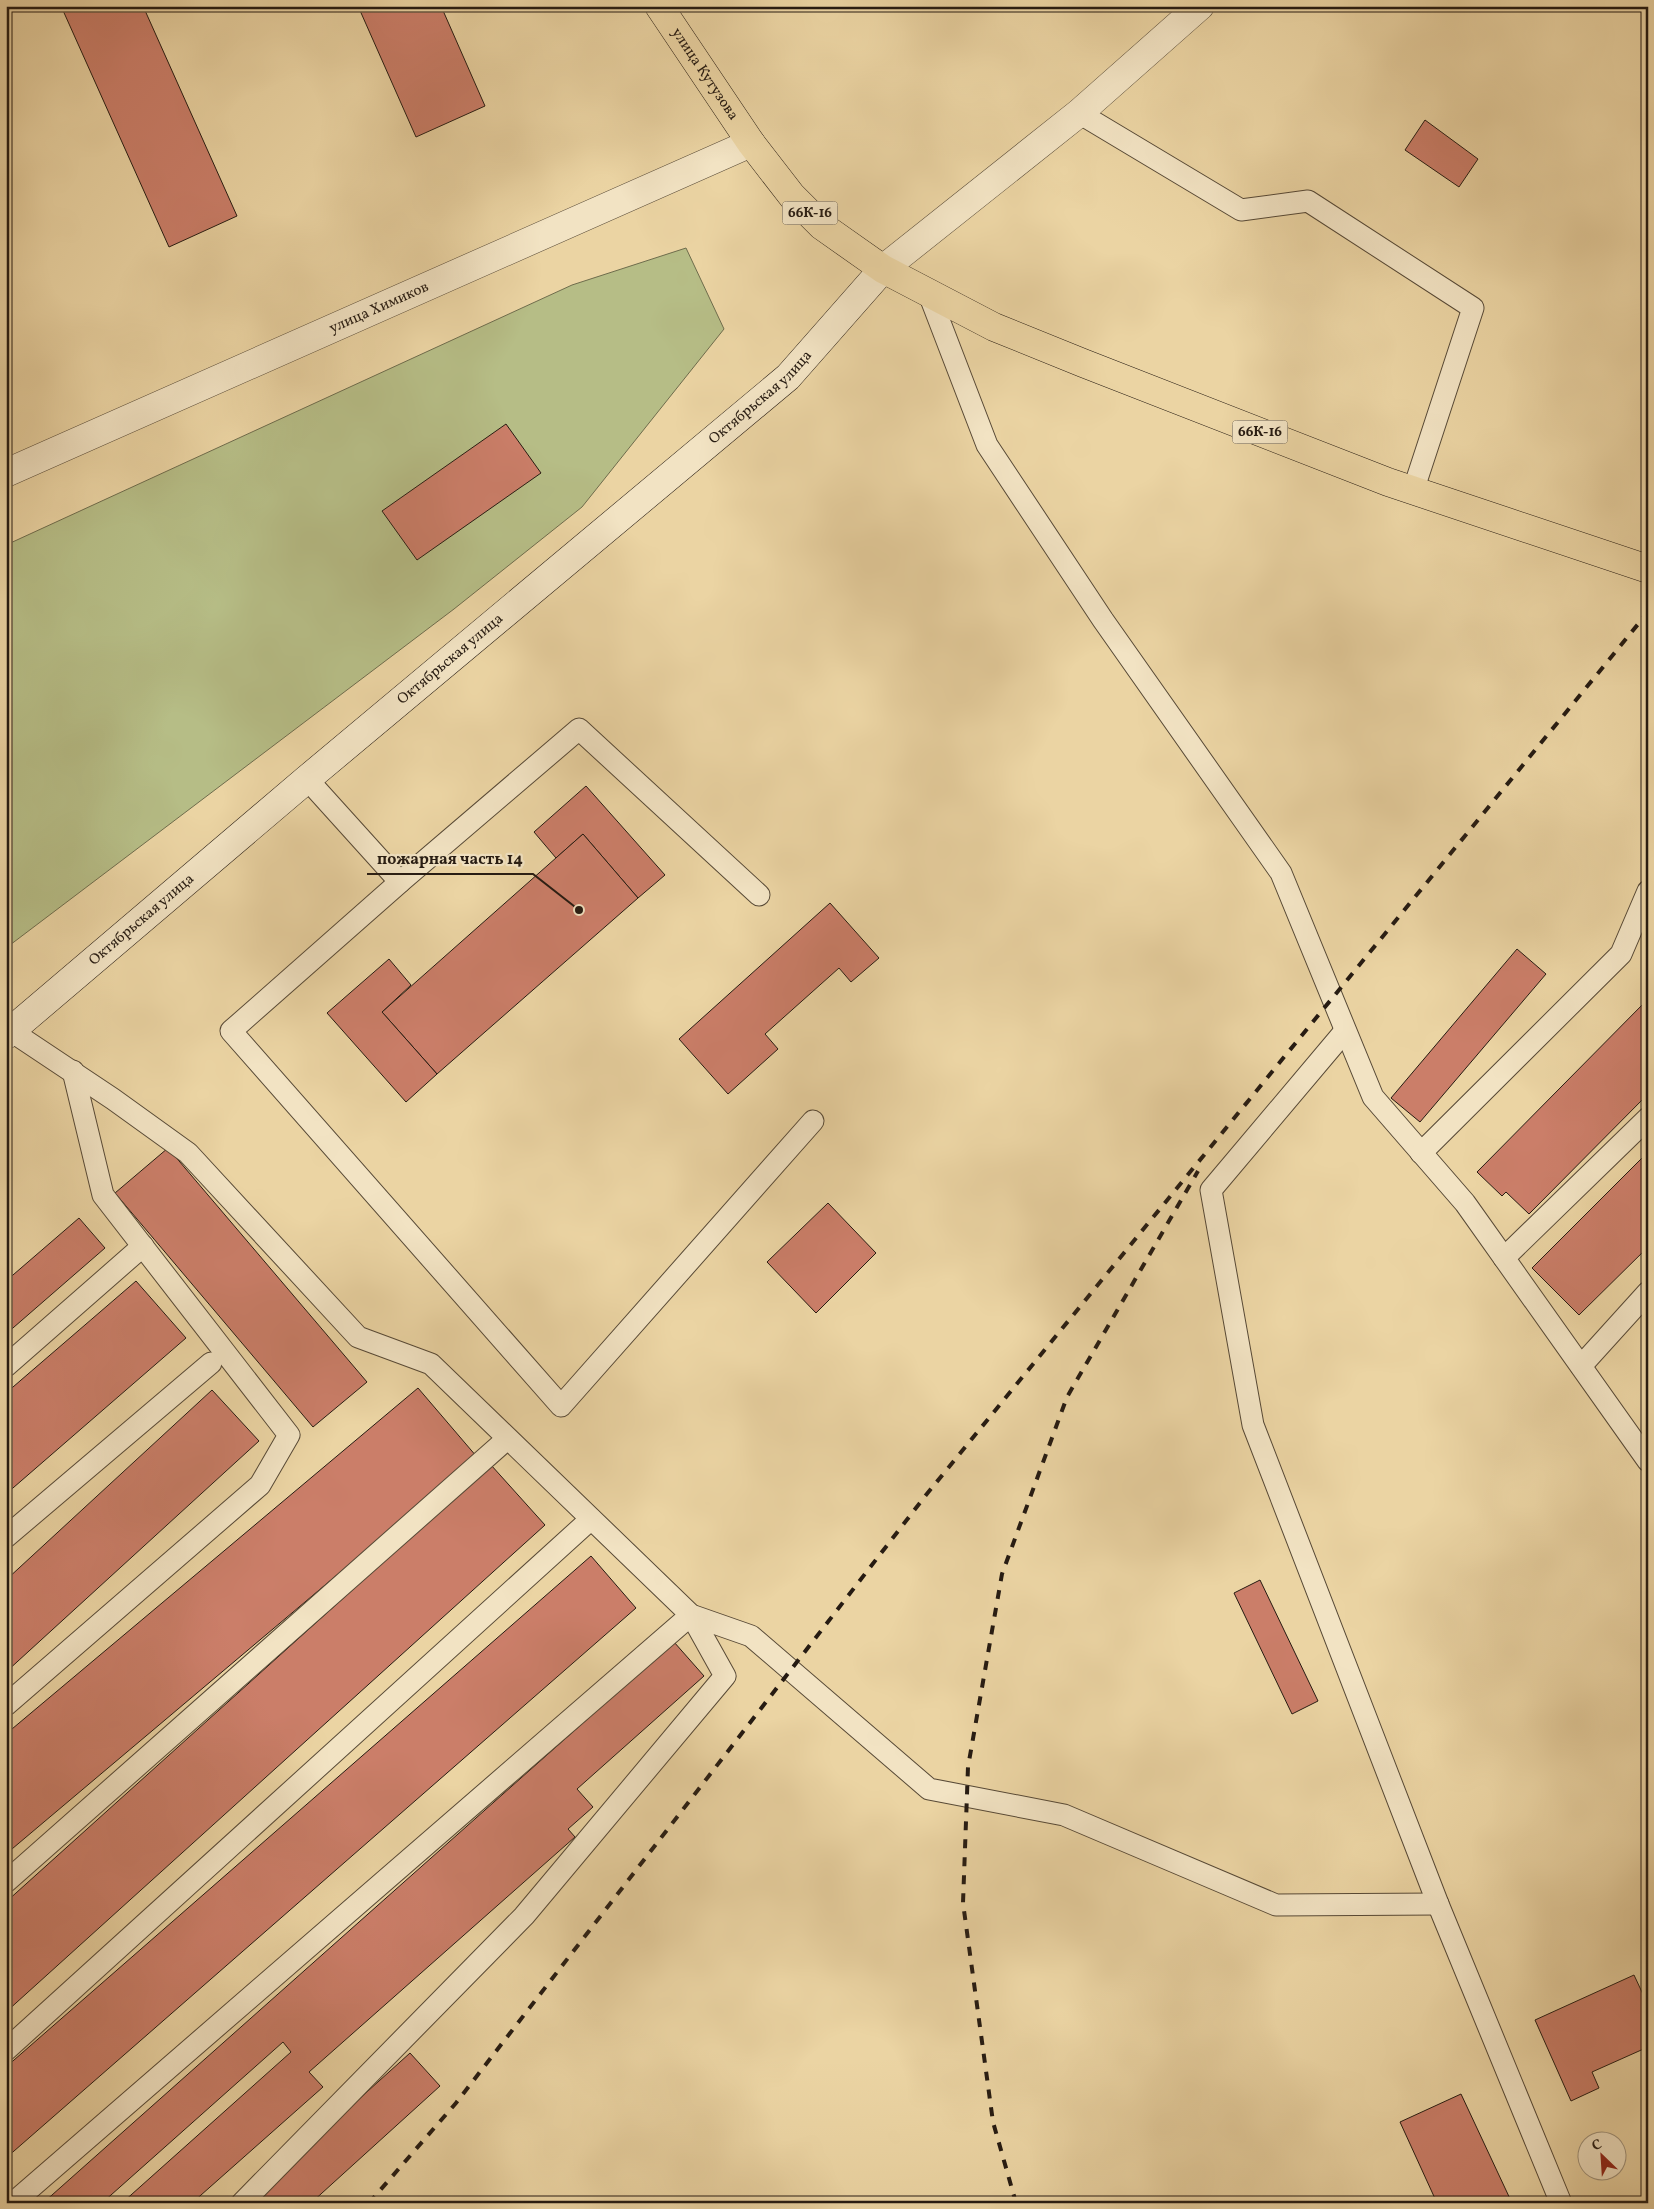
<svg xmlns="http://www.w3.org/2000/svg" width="1654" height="2209" viewBox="0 0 1654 2209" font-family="Vollkorn,serif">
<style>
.green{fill:#b6bd86;stroke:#6e6c4c}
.building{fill:#cb7e69;stroke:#261b12}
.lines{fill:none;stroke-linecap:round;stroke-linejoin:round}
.service-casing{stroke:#574936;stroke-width:23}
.minor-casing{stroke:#574936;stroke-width:29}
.secondary-casing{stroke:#261b12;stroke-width:29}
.primary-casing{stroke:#261b12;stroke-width:29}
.service{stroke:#f2e3c3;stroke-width:21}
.minor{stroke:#f2e3c3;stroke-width:28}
.secondary{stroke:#f2e3c3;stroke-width:28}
.primary{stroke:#ebd4a3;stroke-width:28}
.rail{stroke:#261b12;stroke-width:4;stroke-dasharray:9 9;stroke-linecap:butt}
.labels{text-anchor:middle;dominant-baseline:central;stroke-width:4.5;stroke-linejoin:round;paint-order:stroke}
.shield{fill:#f2e3c3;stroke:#635747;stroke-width:1}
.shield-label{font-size:14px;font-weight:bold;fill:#261b12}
.street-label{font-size:15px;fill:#261b12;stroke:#f2e3c3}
.leader{fill:none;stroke:#261b12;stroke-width:2}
.callout-dot{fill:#261b12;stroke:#f2e3c3;stroke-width:2}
.callout-label{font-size:16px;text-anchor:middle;font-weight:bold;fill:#261b12;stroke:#f2e3c3;stroke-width:4.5;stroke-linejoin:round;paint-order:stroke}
</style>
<rect width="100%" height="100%" fill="#ebd4a3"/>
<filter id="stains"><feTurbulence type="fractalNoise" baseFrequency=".004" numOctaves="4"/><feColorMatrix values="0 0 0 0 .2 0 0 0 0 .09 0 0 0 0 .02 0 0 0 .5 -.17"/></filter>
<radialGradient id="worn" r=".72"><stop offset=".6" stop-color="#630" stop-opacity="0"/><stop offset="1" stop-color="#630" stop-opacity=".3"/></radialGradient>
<path class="green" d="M686,248L724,329L582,507L454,609L6,948V545L572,285Z"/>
<g class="building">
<path d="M61,6H143L237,216L169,247Z"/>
<path d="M358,6H441L485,106L416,137Z"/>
<path d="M1425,120L1478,159L1459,187L1405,150Z"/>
<path d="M506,424L541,473L417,560L382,511Z"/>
<path d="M586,786L665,875L638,898L583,834L556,858L534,832Z"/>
<path d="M583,834L638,898L437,1074L382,1012Z"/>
<path d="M830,903L879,958L851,982L839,968L765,1034L778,1049L728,1094L679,1039Z"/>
<path d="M1517,949L1546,974L1420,1122L1391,1098Z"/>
<path d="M389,959L411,985L382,1012L437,1074L406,1102L327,1013Z"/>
<path d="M1648,999V1044L1644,1048L1648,1051V1094L1529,1214L1506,1192L1502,1196L1477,1172Z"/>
<path d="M168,1148L367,1382L313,1427L115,1193Z"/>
<path d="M1648,1152V1247L1579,1315L1532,1268Z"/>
<path d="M828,1203L876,1253L816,1313L767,1262Z"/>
<path d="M79,1218L105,1248L6,1334V1281Z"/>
<path d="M136,1281L186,1338L6,1494V1393Z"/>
<path d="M418,1388L477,1457L6,1854V1734Z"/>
<path d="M212,1390L259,1441L6,1672V1580Z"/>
<path d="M491,1465L545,1525L6,2012V1902Z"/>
<path d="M591,1556L636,1608L6,2158V2067Z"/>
<path d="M1260,1580L1318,1701L1292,1714L1234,1593Z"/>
<path d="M674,1642L704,1676L577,1789L593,1807L568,1829L575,1837L309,2072L323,2087L192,2203H122L291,2052L283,2042L102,2203H43Z"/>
<path d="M1634,1975L1648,2005V2047L1592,2072L1599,2088L1571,2101L1535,2020Z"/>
<path d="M410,2053L440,2086L311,2203H244Z"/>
<path d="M1461,2094L1512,2203H1437L1400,2122Z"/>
</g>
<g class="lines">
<defs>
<g id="service">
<path d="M1079,113L1241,210L1308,201L1473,308L1413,491"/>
<path d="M929,294L987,445L1103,620L1281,873L1373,1097L1465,1203L1648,1461"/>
<path d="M307,779L400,882L579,729L759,895"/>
<path d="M400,882L231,1031L561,1406L813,1121"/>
<path d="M11,1031L113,1099L188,1153L358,1337L431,1364L691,1615L751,1636L929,1789L1064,1815L1276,1905L1438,1904"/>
<path d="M1345,1031L1211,1190L1253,1425L1438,1904L1561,2203"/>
<path d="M1421,1153L1621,954L1648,891"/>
<path d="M1504,1258L1648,1118"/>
<path d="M6,1366L143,1246"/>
<path d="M1581,1366L1648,1292"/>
<path d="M6,1537L211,1363"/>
<path d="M6,1705L260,1485L289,1435L103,1195L73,1071"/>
<path d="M6,1882L507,1439"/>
<path d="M6,2050L591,1519"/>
<path d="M13,2203L691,1615L725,1676L524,1916L242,2203"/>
</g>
<g id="minor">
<path d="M883,269L1079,113L1200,6"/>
<path id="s1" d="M6,473L751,143"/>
</g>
<g id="secondary">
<path id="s2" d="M6,1035L307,779L788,377L883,269"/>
</g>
<g id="primary">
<path id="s3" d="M659,6L751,143L792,196L822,226L883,269L994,327L1083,363L1388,482L1648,569"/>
</g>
</defs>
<use href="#service" class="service-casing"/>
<use href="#minor" class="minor-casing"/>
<use href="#secondary" class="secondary-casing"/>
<use href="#primary" class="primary-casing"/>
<use href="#service" class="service"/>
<use href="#minor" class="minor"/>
<use href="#secondary" class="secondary"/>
<use href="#primary" class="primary"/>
<g class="rail">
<path d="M369,2203L456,2103L926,1495L1648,612"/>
<path d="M1016,2203L993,2122L963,1903L968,1767L1002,1574L1067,1397L1198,1171"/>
</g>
</g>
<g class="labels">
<g class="shield">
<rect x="782.5" y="201.5" width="55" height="23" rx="4"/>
<rect x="1232.5" y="420.5" width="55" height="23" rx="4"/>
</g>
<g class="shield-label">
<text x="810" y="213">66К-16</text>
<text x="1260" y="432">66К-16</text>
</g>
<g class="street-label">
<text stroke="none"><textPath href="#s3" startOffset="82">улица Кутузова</textPath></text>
<text stroke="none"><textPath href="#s1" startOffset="408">улица Химиков</textPath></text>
<text stroke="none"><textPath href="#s2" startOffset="988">Октябрьская улица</textPath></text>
<text stroke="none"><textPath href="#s2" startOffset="582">Октябрьская улица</textPath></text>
<text stroke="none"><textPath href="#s2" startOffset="178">Октябрьская улица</textPath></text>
</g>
</g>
<path class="leader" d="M579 910L533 874H367"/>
<circle class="callout-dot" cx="579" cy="910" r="5"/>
<g class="callout-label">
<text x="450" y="864">пожарная часть 14</text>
</g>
<rect width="1654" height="2209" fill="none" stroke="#ebd4a3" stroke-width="25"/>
<rect x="8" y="8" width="1639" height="2194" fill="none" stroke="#261b12" stroke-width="2.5"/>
<rect x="12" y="12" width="1629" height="2184" fill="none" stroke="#261b12"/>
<g transform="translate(1602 2156) rotate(335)"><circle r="24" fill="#f2e3c3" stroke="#a0937c"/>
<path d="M0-4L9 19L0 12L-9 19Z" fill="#8f2418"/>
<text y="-8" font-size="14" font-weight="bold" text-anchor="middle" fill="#261b12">С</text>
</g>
<rect width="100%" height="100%" filter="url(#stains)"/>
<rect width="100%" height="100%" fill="url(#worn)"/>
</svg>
